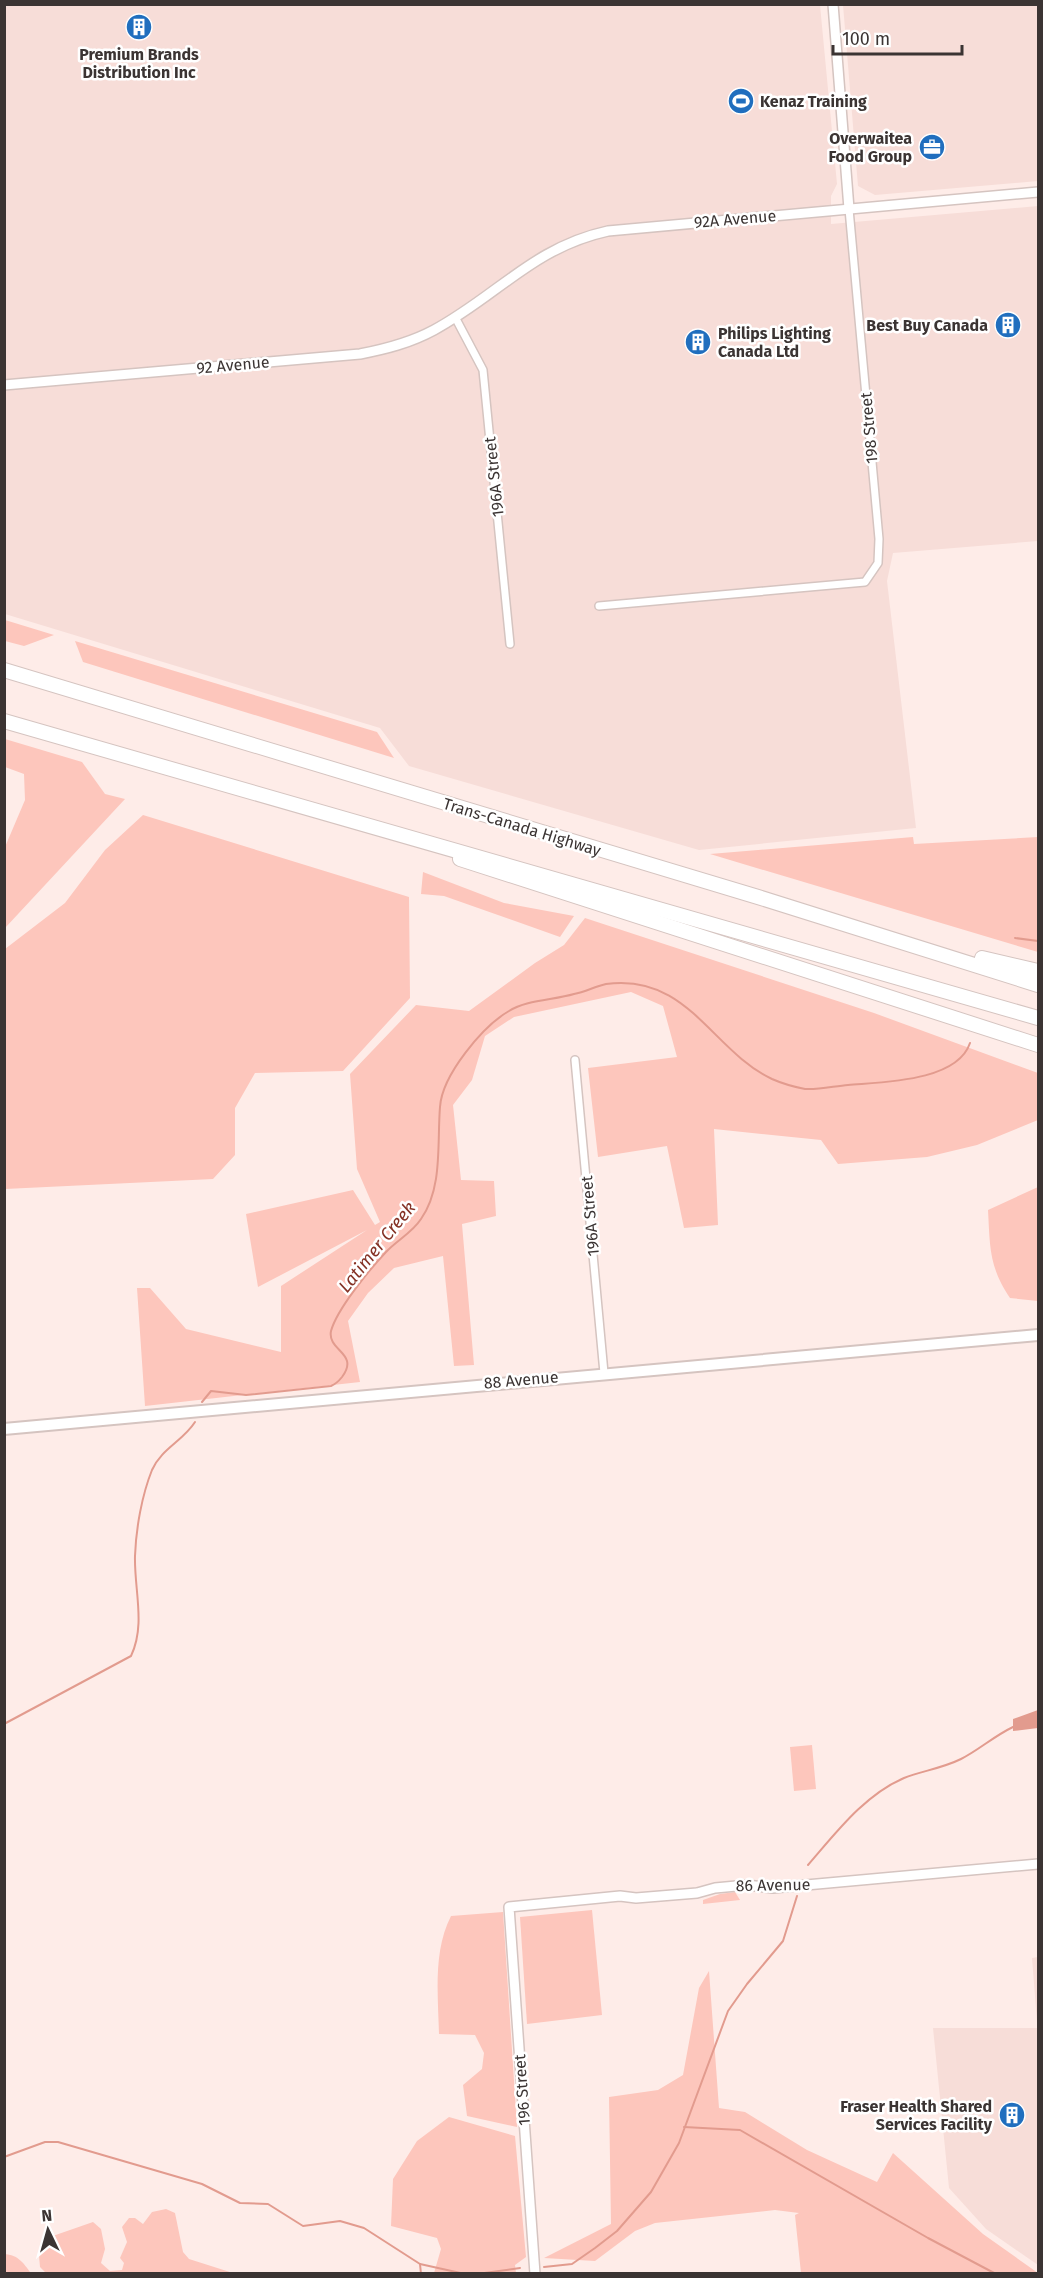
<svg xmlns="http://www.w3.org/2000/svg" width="1043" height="2278" viewBox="0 0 1043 2278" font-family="'Fira Sans',sans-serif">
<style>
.built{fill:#f7ddd8}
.green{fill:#fdc6bc}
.water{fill:#e29b8e}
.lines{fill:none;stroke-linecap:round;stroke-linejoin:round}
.stream{stroke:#e29b8e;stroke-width:2}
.minor-casing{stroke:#d5c4c0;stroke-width:10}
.tertiary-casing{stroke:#d5c4c0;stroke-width:12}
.secondary-casing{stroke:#d5c4c0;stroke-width:14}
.motorway-casing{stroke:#d5c4c0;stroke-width:16}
.minor{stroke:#fff;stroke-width:7}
.tertiary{stroke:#fff;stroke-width:9}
.secondary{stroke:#fff;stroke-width:10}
.motorway{stroke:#fff;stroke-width:14}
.labels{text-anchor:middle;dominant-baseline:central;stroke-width:5;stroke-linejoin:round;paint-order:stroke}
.poi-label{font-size:16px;font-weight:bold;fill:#3b3433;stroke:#fff;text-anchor:end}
.street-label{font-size:16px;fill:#3b3433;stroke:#fff}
.water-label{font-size:18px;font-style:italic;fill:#853225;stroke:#fff}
</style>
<rect width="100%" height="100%" fill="#feece8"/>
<g class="built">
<path d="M4,5H820L837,184L831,196V224L1038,206V541L893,553L887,581L916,828L699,850L409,766L380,728L5,614Z"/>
<path d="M843,5H1038V181L875,195L858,186Z"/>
<path d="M1038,1957V2022H1037L1032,1958Z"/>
<path d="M933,2028H1038V2265L986,2229L949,2188Z"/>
</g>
<g class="green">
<path d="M5,620L54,635L24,646L5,641Z"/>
<path d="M75,641L377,732L394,758L83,662Z"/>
<path d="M5,739L82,762L105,794L125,799L5,928V847L25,800L24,774L5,767Z"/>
<path d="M143,815L409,897L410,998L343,1071L255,1073L235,1108V1155L213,1179L5,1189V949L65,903L105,850Z"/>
<path d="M913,837L914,844L1038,837V952L710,854Z"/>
<path d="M423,872L504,903L574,916L560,937L444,896L421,894Z"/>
<path d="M585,918L874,1013L1038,1073V1120L977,1145L927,1157L838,1164L821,1140L714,1129L718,1225L684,1228L667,1146L598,1157L588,1068L677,1057L663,1006L631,992L514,1017L485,1036L472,1080L453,1105L461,1180L494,1181L496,1216L462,1224L474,1365L454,1366L443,1256L394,1268L368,1293L348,1321L360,1382L145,1406L137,1288H150L186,1329L281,1352V1286L367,1230L258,1287L246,1214L353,1190L375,1225L380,1222L357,1169L350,1074L416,1005L469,1011L535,963L564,945Z"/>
<path d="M1038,1187V1301L1010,1298C989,1267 990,1247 988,1210Z"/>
<path d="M812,1745L816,1789L794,1791L790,1747Z"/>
<path d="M735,1892L740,1900L703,1904V1900L720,1894Z"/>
<path d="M592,1910L602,2015L527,2024L520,1917Z"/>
<path d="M503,1912L517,2127L467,2116L463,2085L482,2069L484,2053L475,2035L439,2034C438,1995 433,1951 451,1916Z"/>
<path d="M709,1971L719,2108L745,2112L807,2150L877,2182L893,2153L983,2234L1038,2273H801L795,2215L799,2213L775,2210L655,2223L635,2231L595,2261L544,2258L611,2224L609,2097L658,2090L683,2075L699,1988Z"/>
<path d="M449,2117L515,2136L526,2257L515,2265L516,2273H434L441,2249L437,2238L391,2226L393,2179L417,2141Z"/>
<path d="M166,2209L175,2213L183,2252L189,2259L233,2273L47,2274L40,2267L39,2256L47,2238L93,2222L101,2229L105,2249L101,2263L110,2271L122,2270L124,2263L120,2258L127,2242L122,2227L129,2218H135L143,2224L152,2212Z"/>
<path d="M4,2254C19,2255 23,2263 31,2273H5Z"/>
</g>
<path class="water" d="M1038,1710V1728L1013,1731V1719Z"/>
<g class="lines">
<g class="stream">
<path d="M1015,938L1038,941"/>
<path d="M202,1402L211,1391L246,1395L331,1386C336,1384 338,1382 342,1377C360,1353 327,1351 331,1331C337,1309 370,1269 386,1252C397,1240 412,1233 421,1219C443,1188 437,1143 440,1107C442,1075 483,1026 509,1011C526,1000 554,1000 574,994C585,992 596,986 606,984C688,973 711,1050 772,1079C781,1083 795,1087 805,1089C818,1090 835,1086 848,1085C881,1082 957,1082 970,1043"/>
<path d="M4,1724L131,1656C146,1625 134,1589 135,1556C136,1528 142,1495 152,1470C161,1449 183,1441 195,1422"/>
<path d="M808,1865C835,1834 864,1795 904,1778C922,1771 943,1768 961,1759C979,1750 994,1736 1013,1727"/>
<path d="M684,2127L740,2130L928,2238L996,2274"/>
<path d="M4,2157L45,2142H58L202,2184L240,2203L268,2204L303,2226L340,2221L364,2228L420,2264L465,2274"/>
<path d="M420,2264L421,2274"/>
<path d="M544,2267L572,2264L595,2248L617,2231L651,2192L679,2143L728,2011L747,1984L783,1941L797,1896"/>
<path d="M477,2274L520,2268"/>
</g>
<defs>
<g id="minor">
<path d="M455,317L483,370L510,644"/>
<path d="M599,606L865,582L878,563L879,539L849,209"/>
<path d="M575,1060L604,1373"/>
</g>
<g id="tertiary">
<path d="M833,4L849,209"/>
<path d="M4,385L360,354C386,349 410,343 434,330C497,296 534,247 608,231L1038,192"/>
<path d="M535,2274L509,1907L620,1896L636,1898L697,1893L715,1888L747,1885L773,1888L1038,1864"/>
</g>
<path id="secondary" d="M4,1429L1038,1335"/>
<g id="motorway">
<path d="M4,670L758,897L1038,985"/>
<path d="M4,721L1038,1018"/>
<path d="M460,859L1038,1045"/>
<path d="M982,958L1038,971"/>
</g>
</defs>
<use href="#minor" class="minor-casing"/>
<use href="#tertiary" class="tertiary-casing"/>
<use href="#secondary" class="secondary-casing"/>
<use href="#motorway" class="motorway-casing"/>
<use href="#minor" class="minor"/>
<use href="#tertiary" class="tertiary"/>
<use href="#secondary" class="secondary"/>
<use href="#motorway" class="motorway"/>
</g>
<defs>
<symbol id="building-disc" viewBox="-11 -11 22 22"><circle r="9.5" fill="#206ebe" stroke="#fff"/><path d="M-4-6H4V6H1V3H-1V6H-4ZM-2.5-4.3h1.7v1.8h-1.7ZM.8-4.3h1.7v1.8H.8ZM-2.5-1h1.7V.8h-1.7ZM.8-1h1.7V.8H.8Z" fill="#fff"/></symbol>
<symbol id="stadium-disc" viewBox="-11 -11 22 22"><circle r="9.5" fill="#206ebe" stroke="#fff"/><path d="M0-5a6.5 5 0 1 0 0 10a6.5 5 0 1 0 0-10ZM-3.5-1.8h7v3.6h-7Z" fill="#fff"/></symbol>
<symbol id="office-disc" viewBox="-11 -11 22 22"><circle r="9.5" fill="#206ebe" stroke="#fff"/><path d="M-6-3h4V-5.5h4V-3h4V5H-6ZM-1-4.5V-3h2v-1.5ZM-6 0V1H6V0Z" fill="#fff"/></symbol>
</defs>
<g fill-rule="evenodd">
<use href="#building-disc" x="124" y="12" width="30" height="30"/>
<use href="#stadium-disc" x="726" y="86" width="30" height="30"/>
<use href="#office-disc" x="917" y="132" width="30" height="30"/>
<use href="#building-disc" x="993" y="310" width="30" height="30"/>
<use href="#building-disc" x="683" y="327" width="30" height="30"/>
<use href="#building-disc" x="997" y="2100" width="30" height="30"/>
</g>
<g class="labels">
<g class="poi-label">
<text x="139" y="54" text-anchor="middle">Premium Brands<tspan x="139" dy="18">Distribution Inc</tspan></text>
<text x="760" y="101" text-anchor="start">Kenaz Training</text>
<text x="912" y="138">Overwaitea<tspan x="912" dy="18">Food Group</tspan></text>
<text x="988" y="325">Best Buy Canada</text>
<text x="718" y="333" text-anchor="start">Philips Lighting<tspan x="718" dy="18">Canada Ltd</tspan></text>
<text x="992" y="2106">Fraser Health Shared<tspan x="992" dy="18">Services Facility</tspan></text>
</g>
<g class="street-label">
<text transform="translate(735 219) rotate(-5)">92A Avenue</text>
<text transform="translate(233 365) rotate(-5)">92 Avenue</text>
<text transform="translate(869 428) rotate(-95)">198 Street</text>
<text transform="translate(494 477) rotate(-96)">196A Street</text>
<text transform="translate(522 827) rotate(17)">Trans-Canada Highway</text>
<text transform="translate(590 1216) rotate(-95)">196A Street</text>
<text transform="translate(521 1380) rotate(-5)">88 Avenue</text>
<text transform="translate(773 1885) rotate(-1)">86 Avenue</text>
<text transform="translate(522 2090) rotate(-94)">196 Street</text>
</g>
<g class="water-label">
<text transform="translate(377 1247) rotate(-51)">Latimer Creek</text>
</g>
</g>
<rect width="1043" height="2278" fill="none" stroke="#3b3433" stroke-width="12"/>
<g transform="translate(48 2230) rotate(355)" stroke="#ffffff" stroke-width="4.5" paint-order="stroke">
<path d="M0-4.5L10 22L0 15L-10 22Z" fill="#3b3433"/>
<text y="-9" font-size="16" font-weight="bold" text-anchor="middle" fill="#3b3433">N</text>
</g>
<path d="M833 45v9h129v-9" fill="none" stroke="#3b3433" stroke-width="3"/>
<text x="842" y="45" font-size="18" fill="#3b3433" stroke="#ffffff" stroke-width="4.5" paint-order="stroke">100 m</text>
</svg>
